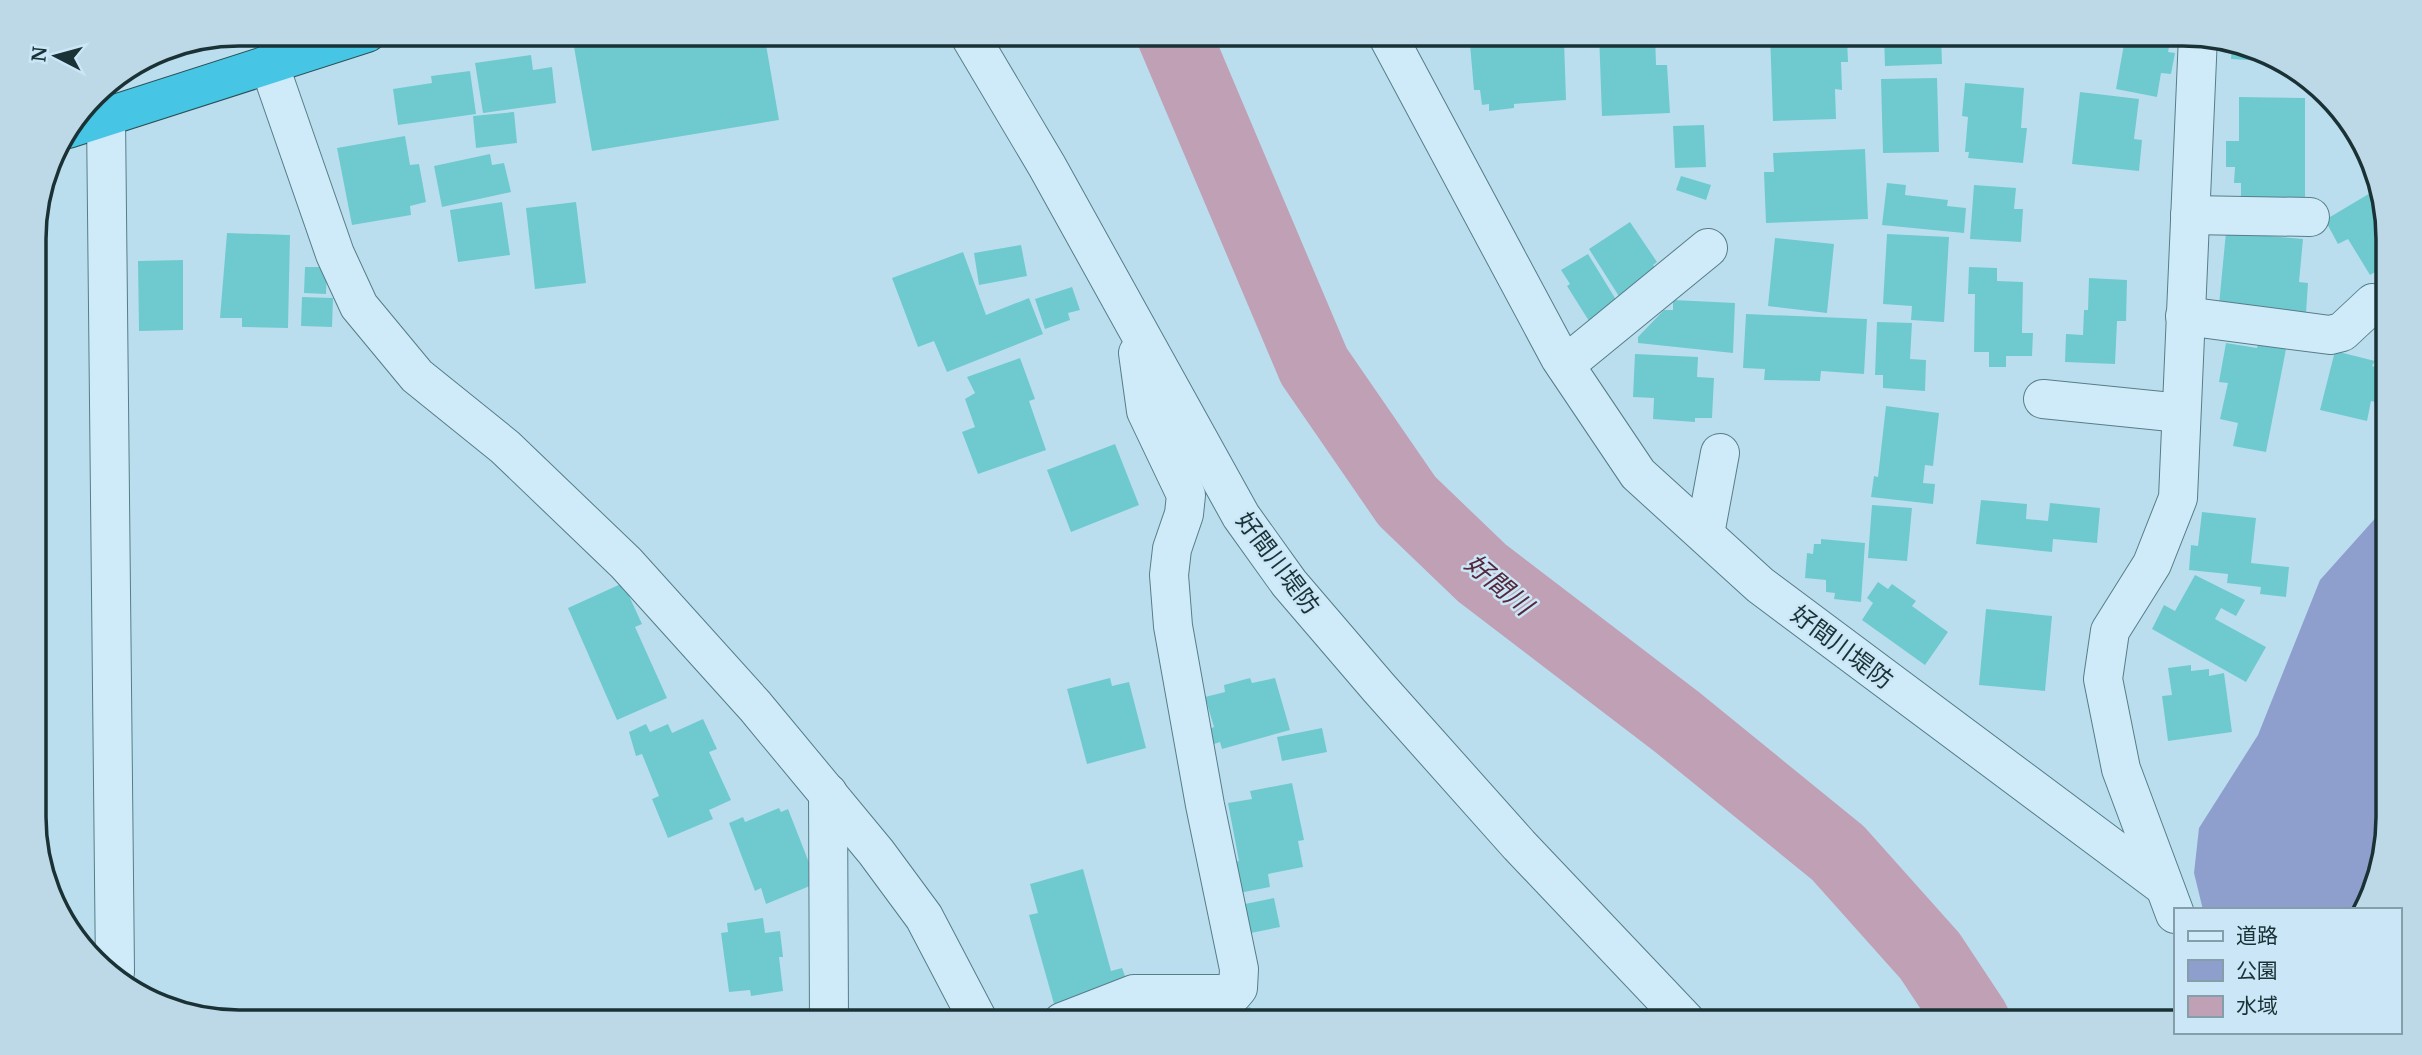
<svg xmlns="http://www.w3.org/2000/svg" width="2422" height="1055" viewBox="0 0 2422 1055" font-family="Merriweather,'Noto Sans JP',serif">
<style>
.green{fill:#8f9fcd}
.water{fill:#c0a0b5;stroke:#8d677f;stroke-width:2}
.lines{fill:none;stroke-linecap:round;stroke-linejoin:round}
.river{stroke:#c0a0b5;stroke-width:74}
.building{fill:#6fcacf}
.minor-casing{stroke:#557e87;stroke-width:40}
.highway-casing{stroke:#2a5054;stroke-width:40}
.minor{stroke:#cfebfa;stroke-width:38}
.highway{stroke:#46c5e5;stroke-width:38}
.labels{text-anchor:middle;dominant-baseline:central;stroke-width:5;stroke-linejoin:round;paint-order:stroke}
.street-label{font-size:24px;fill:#1a3235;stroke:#cbe7f7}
.water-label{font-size:26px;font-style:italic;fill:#56293c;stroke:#cbe7f7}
.rim{fill:none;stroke:#1a3235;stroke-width:3.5}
</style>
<rect width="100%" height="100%" fill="#bbdeef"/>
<path class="green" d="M2388,504L2389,817L2373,895L2361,910H2203L2194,873L2199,828L2258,735L2320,580Z"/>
<path class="water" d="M1149,33H1215L1257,271Z"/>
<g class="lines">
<path class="river" d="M1173,33L1314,366L1407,501L1482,573L1677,722L1838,853L1930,956L1973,1021"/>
</g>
<g class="building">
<path d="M581,33H764L779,120L592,151L572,35Z"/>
<path d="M1469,33H1495L1497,45L1557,40V33H1593V38L1564,40L1566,100L1514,104V108L1489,111V104L1482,105L1480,90H1474Z"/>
<path d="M1599,33H1655L1656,65H1667L1670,113L1602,116Z"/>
<path d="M1770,33H1842V39H1847L1848,62H1841L1842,90L1835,89L1836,119L1773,121Z"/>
<path d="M1884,33H1928V37H1941L1942,64L1885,66Z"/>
<path d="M2126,33H2172L2168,52L2175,53L2171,74L2161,73L2157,97L2116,89Z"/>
<path d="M2232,43L2262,49L2279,62L2231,59Z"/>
<path d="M531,55L533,70L552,67L556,103L483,113L475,63Z"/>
<path d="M470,71L476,114L398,125L393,89L432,83L431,76Z"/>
<path d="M1937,78L1939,152L1883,153L1881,79Z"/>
<path d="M1965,83L2024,88L2021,128H2027L2023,163L1968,158L1969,152H1965L1968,117L1962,116Z"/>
<path d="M2080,92L2139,99L2134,139L2142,140L2139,171L2072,164Z"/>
<path d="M2239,97L2305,98V199H2241V183H2234L2235,167H2226V141H2239Z"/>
<path d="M514,112L517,143L476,148L473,116Z"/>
<path d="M1704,125L1706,167L1675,168L1673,126Z"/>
<path d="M405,136L410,165L419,164L426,202L410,206L411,215L352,225L337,148Z"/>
<path d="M1865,149L1868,219L1766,223L1764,172H1774L1773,153Z"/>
<path d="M490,154L492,165L504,163L511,192L442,207L434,166Z"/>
<path d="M1681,176L1711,185L1706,200L1676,190Z"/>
<path d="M1887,183L1906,185L1905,195L1948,200L1947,206L1966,208L1964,233L1882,225Z"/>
<path d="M1974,185L2016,188L2014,209H2023L2021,242L1970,239Z"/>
<path d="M2377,189L2387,211V257L2380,261L2384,267L2370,275L2348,239L2338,244L2325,220Z"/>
<path d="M502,202L510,255L458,262L450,210Z"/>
<path d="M576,202L586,283L535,289L526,208Z"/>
<path d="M1630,222L1657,262L1653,265L1661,275L1622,301L1589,249Z"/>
<path d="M2226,232L2303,239L2299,282L2308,283L2306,313L2219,305Z"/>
<path d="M227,233L290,235L288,328L242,327V318H220Z"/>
<path d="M1887,234L1949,237L1944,322L1911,320L1912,306L1883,304Z"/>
<path d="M1775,238L1834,244L1827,313L1768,306Z"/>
<path d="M1021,245L1027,276L979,285L974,253Z"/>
<path d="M963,252L986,315L1029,298L1043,334L947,372L934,341L918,347L892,278Z"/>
<path d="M1588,254L1618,303L1589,321L1567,286L1570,284L1561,270Z"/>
<path d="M183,260V330L139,331L138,261Z"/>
<path d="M305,267H327L326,294L304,293Z"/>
<path d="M1969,267L1997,268V281L2023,282L2022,333H2033L2032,356H2006V367H1989V352H1974L1975,294H1968Z"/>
<path d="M2089,278L2127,280L2126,321H2117L2115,364L2065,362L2066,334L2083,335L2084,310H2088Z"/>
<path d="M1072,287L1080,310L1068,313L1070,320L1045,329L1035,299Z"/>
<path d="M302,297L333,298L332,327L301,326Z"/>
<path d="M1673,300L1735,303L1733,353L1638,343V337L1664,310H1673Z"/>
<path d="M1746,314L1867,319L1864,374L1821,371L1820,381L1764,380L1765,369L1743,368Z"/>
<path d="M1877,322L1912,323L1910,359L1926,360L1925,391L1883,388V375H1875Z"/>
<path d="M2226,343L2257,348L2258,344L2286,349L2266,452L2233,446L2238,423L2220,419L2228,383L2219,382Z"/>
<path d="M2335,351L2375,361L2372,366L2387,370L2384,404L2371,401L2367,421L2320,410Z"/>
<path d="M1635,354L1698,357L1697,377L1714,378L1712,418H1695V422L1653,419L1654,398L1633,397Z"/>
<path d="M1020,358L1035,399L1029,401L1046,450L978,474L962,432L975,427L965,399L975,393L967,377Z"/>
<path d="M1886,406L1939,413L1933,466L1925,465L1923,483L1935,484L1933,504L1871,497L1874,476L1878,477Z"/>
<path d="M1115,444L1139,505L1071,532L1047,470Z"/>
<path d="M1981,500L2027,504L2026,519L2048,521L2050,503L2100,508L2097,543L2053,539L2052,552L1976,544Z"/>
<path d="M1872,505L1912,508L1907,561L1868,558Z"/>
<path d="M2202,512L2256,518L2251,563L2289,567L2286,597L2260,594L2261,587L2227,583L2228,574L2189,570L2191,545L2198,546Z"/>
<path d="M1821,539L1865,543L1861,602L1834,599L1835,593L1826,592V580L1805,578L1807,553L1813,554L1814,544H1821Z"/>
<path d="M2195,575L2245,600L2236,616L2221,608L2215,619L2266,647L2246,682L2152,629L2164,605L2175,611Z"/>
<path d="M1878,582L1888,589L1892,584L1916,601L1912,606L1948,632L1925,665L1862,620L1873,603L1867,598Z"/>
<path d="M623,583L642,624L635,627L667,698L617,720L568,608Z"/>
<path d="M1986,609L2052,616L2045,691L1979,685Z"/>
<path d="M2191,665V671L2209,669V676L2224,673L2232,732L2168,741L2162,696L2172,695L2168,668Z"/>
<path d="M1110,678L1112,686L1129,682L1146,748L1087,764L1067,689Z"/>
<path d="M1250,678L1252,683L1275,678L1290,730L1222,749L1220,742L1211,745L1207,730L1214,727L1205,697L1225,692L1224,685Z"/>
<path d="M703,719L717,749L709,752L731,800L709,810L713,819L668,838L652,799L659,796L642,754L636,756L629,732L646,724L650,732L668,724L672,733Z"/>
<path d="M1322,728L1327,752L1282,761L1277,737Z"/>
<path d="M1292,783L1304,840L1298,841L1303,867L1268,874L1270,887L1239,893L1227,863L1239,861L1228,803L1252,799L1250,791Z"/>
<path d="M779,808L781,812L788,809L817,883L766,904L761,888L755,891L729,823L743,817L745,822Z"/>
<path d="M1083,869L1111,971L1122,968L1129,987L1056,1011L1029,915L1038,913L1030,884Z"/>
<path d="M1274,898L1280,927L1246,934L1240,905Z"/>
<path d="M763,918L765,933L780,931L783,957H779L783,991L751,996L750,990L729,992L721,933L728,932L727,923Z"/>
<path d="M1166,1001L1173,1022H1086Z"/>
<path d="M1250,1007L1254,1018L1282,1009L1286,1022H1230L1227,1015Z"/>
</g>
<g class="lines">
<defs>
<g id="minor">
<path d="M968,33L1047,166L1241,516L1289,583L1379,688L1519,845L1686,1021"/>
<path d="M1386,33L1560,358L1638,474L1760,585L2162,885"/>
<path d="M269,64L335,254L359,306L417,376L505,447L626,563L755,706L876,852L924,917L979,1022"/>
<path d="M106,117L115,972"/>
<path d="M2190,215L2310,217"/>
<path d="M2185,316L2330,335L2342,332L2373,303L2387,306"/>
<path d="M1565,365L1708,248"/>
<path d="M2043,399L2181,413"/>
<path d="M1705,534L1720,453"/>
<path d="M828,793L829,1022"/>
<path d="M2175,914L2121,769L2103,679L2110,631L2152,564L2178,498L2198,36"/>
<path d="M1062,1022L1134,994H1233L1238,988L1239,969L1205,805L1173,626L1169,575L1172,549L1184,514L1186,495L1146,411L1138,353"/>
</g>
<path id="highway" d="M68,129L367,33"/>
</defs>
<use href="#minor" class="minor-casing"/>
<use href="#highway" class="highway-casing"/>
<use href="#minor" class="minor"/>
<use href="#highway" class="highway"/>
</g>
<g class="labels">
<g class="street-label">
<text transform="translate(1278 563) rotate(53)">好間川堤防</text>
<text transform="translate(1842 647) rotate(37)">好間川堤防</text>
</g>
<g class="water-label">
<text transform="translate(1499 584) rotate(40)">好間川</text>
</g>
</g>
<path d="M0 0H2422V1055H0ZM239 46H2183A193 193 0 0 1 2376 239V817A193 193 0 0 1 2183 1010H239A193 193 0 0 1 46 817V239A193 193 0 0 1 239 46Z" fill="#bdd9e7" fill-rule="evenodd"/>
<path class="rim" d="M239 46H2183A193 193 0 0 1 2376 239V817A193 193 0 0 1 2183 1010H239A193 193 0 0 1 46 817V239A193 193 0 0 1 239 46Z"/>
<rect x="2174" y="908" width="228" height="126" fill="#cbe7f7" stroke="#849fa9" stroke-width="2"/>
<rect x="2188" y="931" width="35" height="10" fill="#cfebfa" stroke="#849fa9" stroke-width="2"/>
<text x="2236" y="943" font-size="21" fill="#1a3235">道路</text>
<rect x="2188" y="960" width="35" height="21" fill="#8f9fcd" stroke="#849fa9" stroke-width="2"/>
<text x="2236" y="978" font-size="21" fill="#1a3235">公園</text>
<rect x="2188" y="996" width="35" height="21" fill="#c0a0b5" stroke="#849fa9" stroke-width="2"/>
<text x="2236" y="1013" font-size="21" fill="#1a3235">水域</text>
<g transform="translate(56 56) rotate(276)" stroke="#cbe7f7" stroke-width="5" paint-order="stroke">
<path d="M0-5L12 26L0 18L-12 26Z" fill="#1a3235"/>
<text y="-10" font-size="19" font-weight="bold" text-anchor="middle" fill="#1a3235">N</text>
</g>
</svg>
